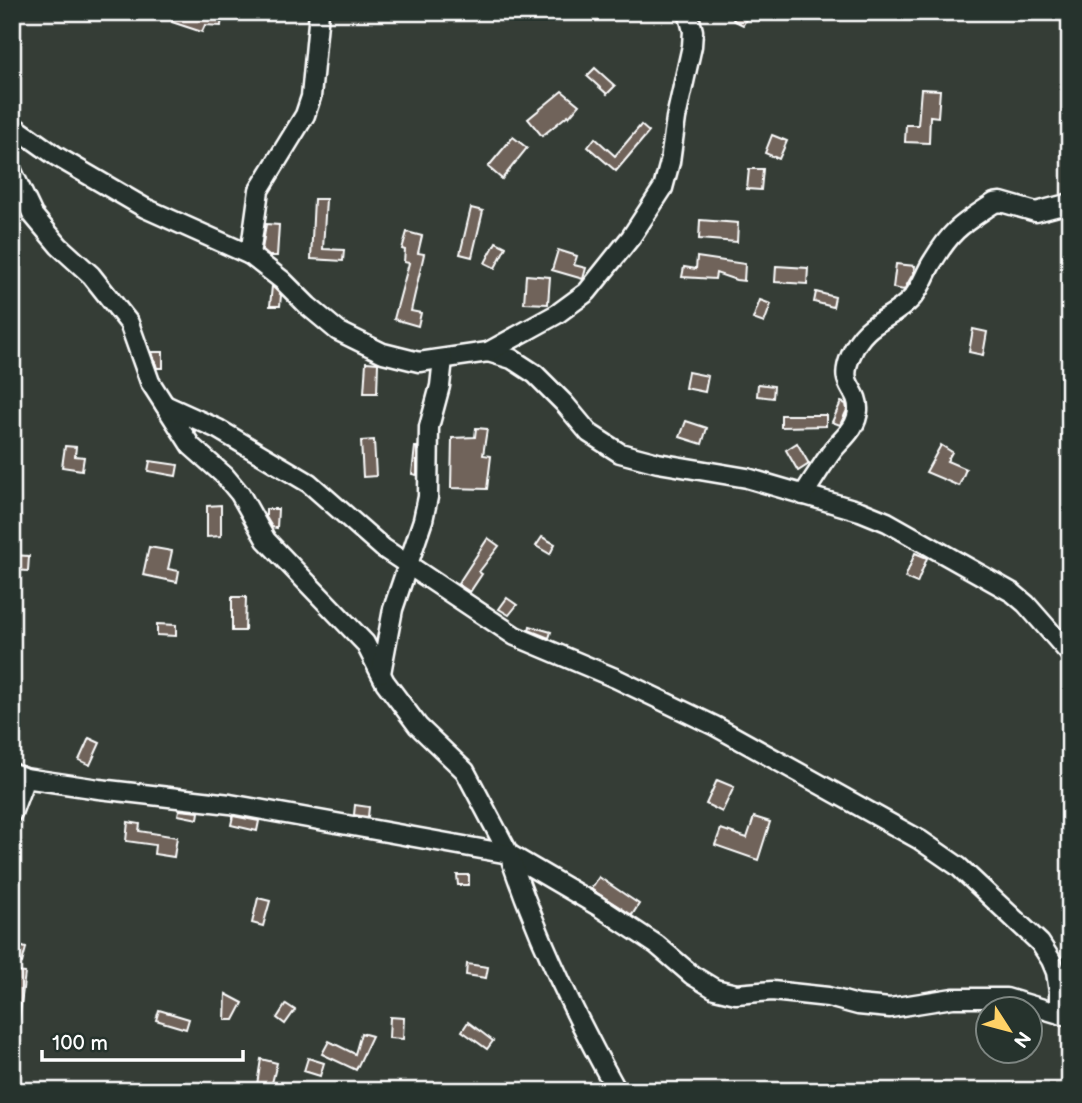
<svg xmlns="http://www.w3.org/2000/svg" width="1082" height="1103" viewBox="0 0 1082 1103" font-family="'Balsamiq Sans',sans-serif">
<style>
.building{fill:#6f635a;stroke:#fff;stroke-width:2}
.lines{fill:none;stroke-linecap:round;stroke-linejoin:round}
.minor-casing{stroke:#fff;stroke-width:23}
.minor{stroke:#26332d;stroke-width:18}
</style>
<rect width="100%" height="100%" fill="#353d36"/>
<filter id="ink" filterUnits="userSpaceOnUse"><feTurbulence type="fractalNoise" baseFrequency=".0143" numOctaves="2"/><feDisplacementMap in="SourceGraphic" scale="14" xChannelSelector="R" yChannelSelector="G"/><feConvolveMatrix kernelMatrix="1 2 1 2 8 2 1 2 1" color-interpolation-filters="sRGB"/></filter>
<g filter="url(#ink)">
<g class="building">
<path d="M175,12L222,15L221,26L205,25L202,32L172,22Z"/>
<path d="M738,12H750L743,25L733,20Z"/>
<path d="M595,68L615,86L607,94L587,76Z"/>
<path d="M921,89L940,90L938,117L930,116L929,143L905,142L906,125H918Z"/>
<path d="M562,91L579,105L569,117L568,115L542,136L528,119Z"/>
<path d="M641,125L649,132L616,171L588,147L595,138L615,156Z"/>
<path d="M772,135L787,141L779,159L765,153Z"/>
<path d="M513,137L527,148L502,179L488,167Z"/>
<path d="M749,169H763L761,190L747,189Z"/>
<path d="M314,199H326L323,249L344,250L343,261L311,259Z"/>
<path d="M471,208L483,211L472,257L460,254Z"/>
<path d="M700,220L738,223L737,242L699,239Z"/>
<path d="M266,224L279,225L277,256H269L262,250Z"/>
<path d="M407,232L422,236L418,253L424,254L411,311L421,313L418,326L394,319L409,263L404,262L405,250L402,249Z"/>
<path d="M496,242L506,247L495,268L485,263Z"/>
<path d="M558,250L577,256L574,265L586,268L583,279L552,270Z"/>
<path d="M697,257L745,264L744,281L736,280L716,273L715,279L682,277L684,267L696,269Z"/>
<path d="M896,264L915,266L914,272L904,290L893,288Z"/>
<path d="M776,266L808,268L807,284L775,282Z"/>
<path d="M526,275L550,277L548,304L524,303Z"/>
<path d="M272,286L281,295L280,306H270Z"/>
<path d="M816,292L835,297L833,307L814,302Z"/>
<path d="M760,300L771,304L764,323L753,319Z"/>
<path d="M973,329L987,332L983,355L969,352Z"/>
<path d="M152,352H163V368H157Z"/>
<path d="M366,362L378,363L377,393H364Z"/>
<path d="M688,372L708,376L705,392L685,388Z"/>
<path d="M758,384L774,386L773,398L757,396Z"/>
<path d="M841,402L846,404L847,410L840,425L832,422Z"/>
<path d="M781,415H826V426L781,427Z"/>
<path d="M686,421L707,428L702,444L680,437Z"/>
<path d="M476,428L487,429L483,455L491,456L487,489L451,488L452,438L475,437Z"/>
<path d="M374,440L376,476L363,477L361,441Z"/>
<path d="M797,443L809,464L798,471L786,450Z"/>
<path d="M941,445L952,452L947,461L966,469L959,486L926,472Z"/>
<path d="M65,446L76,447L75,456L84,457L82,470L62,467Z"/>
<path d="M415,447H417V475L412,474Z"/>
<path d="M150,461L178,465L176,476L148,471Z"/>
<path d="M221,505V536L207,537V506Z"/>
<path d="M266,509H278L277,528L272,527L266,517Z"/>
<path d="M542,537L555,544L550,554L536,546Z"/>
<path d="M488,538L499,546L479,572L482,574L470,592L458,584Z"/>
<path d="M149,547L172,551L168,569L179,571L177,582L143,575Z"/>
<path d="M915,553L927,558L917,583L905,578Z"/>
<path d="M12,555L29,556L28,571L12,570Z"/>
<path d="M232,597H246L245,631H232Z"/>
<path d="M507,598L517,605L509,615L499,609Z"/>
<path d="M157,624L176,625V636L157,635Z"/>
<path d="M530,626L551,632L549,638L529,630Z"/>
<path d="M89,738L100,743L90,765L79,760Z"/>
<path d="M717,780L734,787L722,812L706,804Z"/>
<path d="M355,805L369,807L368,817L354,815Z"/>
<path d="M179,810L199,812L198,819L178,815Z"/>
<path d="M233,816L259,821L257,831L231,825Z"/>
<path d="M754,817L770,822L758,860L715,845L721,829L747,838Z"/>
<path d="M128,822L140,824L139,831L177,837L174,857L154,854L155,845L126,841Z"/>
<path d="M457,875H469V885H458Z"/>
<path d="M599,877L639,904L632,915L591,889Z"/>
<path d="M258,898L270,901L263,926L252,923Z"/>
<path d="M16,945L26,948L22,963L12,961Z"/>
<path d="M467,964L488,967L486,978L466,975Z"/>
<path d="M15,972L25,973L19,1020H12Z"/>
<path d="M226,994L243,1003L234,1020H225Z"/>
<path d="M286,1004L295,1010L285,1024L277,1018Z"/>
<path d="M159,1010L189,1019L186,1029L156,1020Z"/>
<path d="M390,1017L404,1018L403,1039L389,1038Z"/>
<path d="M468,1022L493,1041L487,1049L462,1031Z"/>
<path d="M361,1033L372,1036L356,1070L322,1054L329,1041L355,1054Z"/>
<path d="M308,1058L324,1063L320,1076L304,1071Z"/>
<path d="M261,1059L277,1063L270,1091H256Z"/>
</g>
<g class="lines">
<defs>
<g id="minor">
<path d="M12,125L56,156L145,208L250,255L282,280L308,306L338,331L383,353L419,362L488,352L512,359L535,374L564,403L589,433L620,453L658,463L747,478L860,511L887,522L1013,593L1026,604L1070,654"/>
<path d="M12,171L33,215L59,246L91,275L129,323L150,382L191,446L225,476L240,494L266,540L365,643L385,682L418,726L465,771L509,854L598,906L657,945L692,975L715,989L736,994L772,991L828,997L858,1005L890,1008L953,998H1006L1070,1017"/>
<path d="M250,255L259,190L305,115L311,97L319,12"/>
<path d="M488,352L557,314L587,292L631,237L663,188L670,162L676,118L692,46L693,31L688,12"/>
<path d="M165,405L218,429L309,483L383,548L515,636L615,678L715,726L920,840L959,867L1040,943L1051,960L1056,972L1059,992V1013"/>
<path d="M803,495C813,480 822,465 833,450C843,438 857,428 858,410C859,387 837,387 851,355C866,319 890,322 912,298C922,287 925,273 933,261C953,228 963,224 994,203L1001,202L1036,212L1070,203"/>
<path d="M381,673L393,609L423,520L428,497L429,427L440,386L443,359"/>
<path d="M12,773L25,778L99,789L230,804L509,854C537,936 574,1015 617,1091"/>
<path d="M12,813L25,778"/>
</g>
</defs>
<use href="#minor" class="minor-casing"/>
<use href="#minor" class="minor"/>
</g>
</g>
<rect width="1082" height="1103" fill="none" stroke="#26332d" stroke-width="42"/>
<rect x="21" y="21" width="1040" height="1061" fill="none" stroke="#fff" stroke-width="2.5" filter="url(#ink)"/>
<g transform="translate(1009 1030) rotate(126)"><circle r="33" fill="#26332d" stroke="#7d8581" stroke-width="2"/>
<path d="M0-5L12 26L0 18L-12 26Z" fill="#ffd166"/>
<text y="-10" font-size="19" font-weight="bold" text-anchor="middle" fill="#ffffff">N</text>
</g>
<path d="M42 1050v10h201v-10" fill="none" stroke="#ffffff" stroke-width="3.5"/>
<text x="52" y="1050" font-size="21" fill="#ffffff" stroke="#26332d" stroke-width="5" paint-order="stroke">100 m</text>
</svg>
